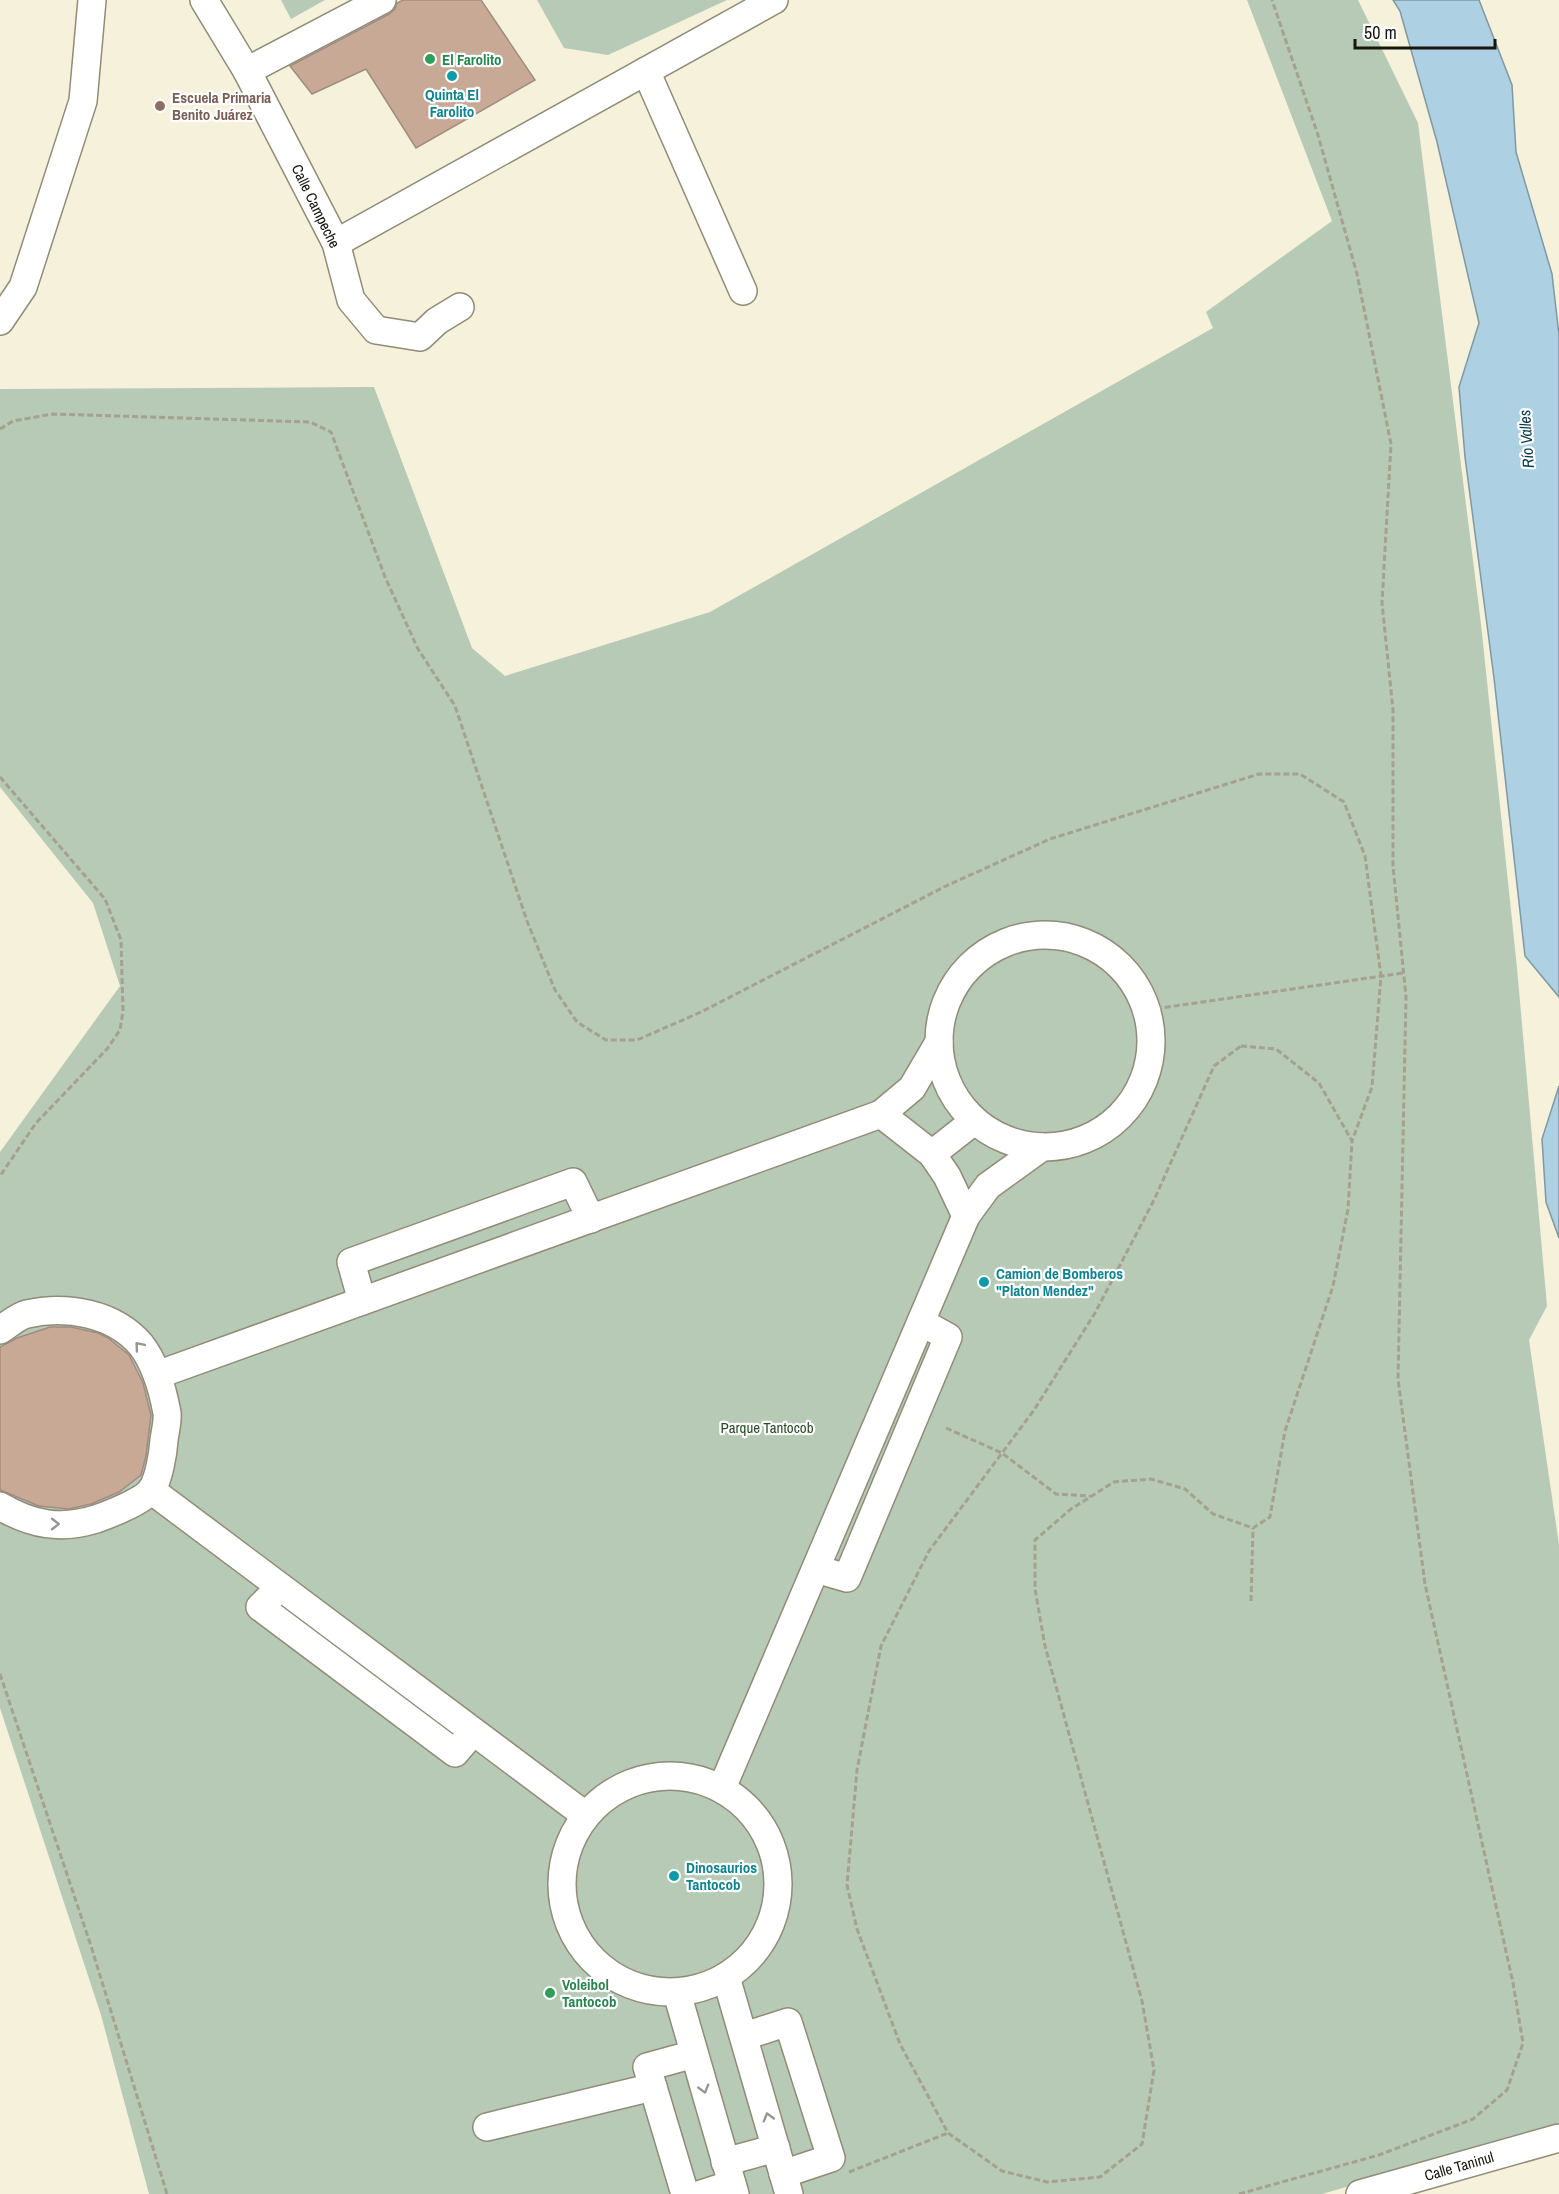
<svg xmlns="http://www.w3.org/2000/svg" width="1559" height="2194" viewBox="0 0 1559 2194" font-family="'Archivo Narrow',sans-serif">
<style>
.green{fill:#b6cab5}
.water{fill:#add0e2;stroke:#8098a2;stroke-width:1.5}
.building{fill:#c8a996;stroke:#a18c80;stroke-width:1.5}
.lines{fill:none;stroke-linecap:round;stroke-linejoin:round}
.minor-casing{stroke:#908c77;stroke-width:30}
.path{stroke:#a4a190;stroke-width:3;stroke-dasharray:6 3;stroke-linecap:butt}
.minor{stroke:#fff;stroke-width:27}
.oneway{stroke:#979693}
.leisure-dot{fill:#2e9e5b;stroke:#fff;stroke-width:2}
.culture-dot{fill:#0f9aa8;stroke:#fff;stroke-width:2}
.education-dot{fill:#8d6e63;stroke:#fff;stroke-width:2}
.labels{text-anchor:middle;dominant-baseline:central;stroke-width:4.5;stroke-linejoin:round;paint-order:stroke}
.leisure-label{font-size:15px;font-weight:bold;fill:#27864d;stroke:#fff;text-anchor:start}
.culture-label{font-size:15px;font-weight:bold;fill:#0d838f;stroke:#fff;text-anchor:start}
.education-label{font-size:15px;font-weight:bold;fill:#785e54;stroke:#fff;text-anchor:start}
.street-label{font-size:15px;fill:#17160e;stroke:#fff}
.park-label{font-size:15px;fill:#274b25;stroke:#fff}
.water-label{font-size:16px;font-style:italic;fill:#083a4d;stroke:#fff}
</style>
<rect width="100%" height="100%" fill="#f5f1da"/>
<g class="green">
<path d="M281,0H325L291,19Z"/>
<path d="M537,0H727L608,55L564,48Z"/>
<path d="M1247,0H1358L1418,123L1481,624L1517,968L1547,1306L1529,1340L1559,1545V2126L1322,2194H149L101,2015L0,1708V1152L120,986L93,903L0,787V389L374,387L472,648L505,676L710,612L1213,328L1206,312L1332,221Z"/>
</g>
<g class="water">
<path d="M1393,0H1479L1512,85L1516,152L1552,274L1559,335V997L1525,956L1494,678L1465,457L1459,387L1479,323L1437,142L1400,11Z"/>
<path d="M1559,1086V1238L1546,1202L1542,1139Z"/>
</g>
<g class="building">
<path d="M403,0H481L535,80L416,148L366,69L312,94L290,66L389,14L395,9L397,3Z"/>
<path d="M50,1327H71L98,1333L108,1338L129,1355L143,1383L151,1415L146,1456L141,1475L119,1492L91,1504L69,1509L39,1506L0,1490V1347L17,1338Z"/>
</g>
<g class="lines">
<defs>
<g id="minor">
<path d="M204,0L247,71L336,243L351,300L376,330L420,337L437,321L460,307"/>
<path d="M247,71L382,0"/>
<path d="M646,71L743,291"/>
<path d="M336,243L774,0"/>
<path d="M0,321L23,287L83,101L92,0"/>
<circle cx="1045" cy="1041" r="106"/>
<path d="M881,1114L932,1154L947,1176L966,1216"/>
<path d="M932,1154L974,1121"/>
<path d="M362,1301L351,1262L573,1182L591,1219"/>
<path d="M0,1330C8,1325 18,1316 27,1314C66,1305 114,1313 141,1345C155,1363 163,1391 167,1413C168,1422 165,1432 164,1440C163,1454 159,1478 152,1489C144,1501 110,1514 96,1519C61,1530 32,1525 0,1506"/>
<path d="M157,1375L881,1114L912,1088L939,1042"/>
<path d="M151,1490L585,1815"/>
<path d="M816,1569L847,1578L948,1337L921,1322"/>
<path d="M280,1587L260,1607L455,1753L473,1732"/>
<circle cx="670" cy="1884" r="108"/>
<path d="M722,1788L966,1216L988,1186L1042,1147"/>
<path d="M726,1977L789,2194"/>
<path d="M677,1993L735,2194"/>
<path d="M745,2036L788,2022L831,2158L783,2174"/>
<path d="M487,2127L653,2087"/>
<path d="M725,2162L776,2148"/>
<path d="M685,2194L647,2067L694,2054"/>
<path d="M701,2194L732,2184"/>
<path d="M1360,2194L1559,2138"/>
</g>
</defs>
<use href="#minor" class="minor-casing"/>
<g class="path">
<path d="M0,429L13,421L53,414L310,422L331,432L385,577L418,649L455,706L527,921L555,990L577,1022L606,1040H637L701,1012L946,886L1050,839L1259,774H1300L1344,802L1365,856L1381,976L1372,1087L1352,1141"/>
<path d="M0,777L105,899L121,940L123,1011L120,1030L107,1049L36,1123L0,1176"/>
<path d="M1147,1010L1403,973"/>
<path d="M1241,1046L1276,1049L1319,1083L1352,1141L1348,1209L1333,1286L1285,1431L1270,1517L1253,1528L1213,1514L1185,1489L1151,1479L1114,1482L1071,1509L1035,1540V1589L1045,1646L1142,2001L1154,2070L1142,2144L1100,2177L1047,2182L1002,2171L948,2133L900,2044L857,1929L847,1885L857,1770L881,1646L929,1551L1034,1410L1095,1313L1154,1200L1214,1066Z"/>
<path d="M946,1428L1002,1453L1056,1494L1090,1496"/>
<path d="M1251,1601L1253,1528"/>
<path d="M0,1674L91,1946L167,2194"/>
<path d="M849,2172L948,2133"/>
<path d="M1239,2194L1379,2155L1473,2119L1507,2090L1523,2043L1513,1983L1425,1584L1398,1379L1406,997L1393,866V710L1382,603L1391,444L1357,274L1318,135L1272,0"/>
</g>
<use href="#minor" class="minor"/>
</g>
<defs><path id="oneway-chevron" d="M-2-3.5L2.5 0L-2 3.5" fill="none" stroke-width="1.6" stroke-linecap="round" stroke-linejoin="round" transform="scale(1.5)"/></defs>
<g class="oneway">
<use href="#oneway-chevron" transform="translate(139 1346) rotate(-130)"/>
<use href="#oneway-chevron" transform="translate(55 1524)"/>
<use href="#oneway-chevron" transform="translate(704 2089) rotate(74)"/>
<use href="#oneway-chevron" transform="translate(768 2117) rotate(-106)"/>
</g>
<g class="leisure-dot">
<circle cx="430" cy="59" r="6"/>
<circle cx="550" cy="1993" r="6"/>
</g>
<g class="culture-dot">
<circle cx="452" cy="76" r="6"/>
<circle cx="984" cy="1282" r="6"/>
<circle cx="674" cy="1876" r="6"/>
</g>
<circle class="education-dot" cx="160" cy="106" r="6"/>
<g class="labels">
<g class="leisure-label">
<text x="442" y="59">El Farolito</text>
<text x="562" y="1984">Voleibol<tspan x="562" dy="17">Tantocob</tspan></text>
</g>
<g class="culture-label">
<text x="452" y="94" text-anchor="middle">Quinta El<tspan x="452" dy="17">Farolito</tspan></text>
<text x="996" y="1273">Camion de Bomberos<tspan x="996" dy="17">"Platon Mendez"</tspan></text>
<text x="686" y="1867">Dinosaurios<tspan x="686" dy="17">Tantocob</tspan></text>
</g>
<g class="education-label">
<text x="172" y="97">Escuela Primaria<tspan x="172" dy="17">Benito Juárez</tspan></text>
</g>
<g class="street-label">
<text transform="translate(316 206) rotate(64)">Calle Campeche</text>
<text transform="translate(1459 2166) rotate(-16)">Calle Taninul</text>
</g>
<g class="park-label">
<text x="767" y="1427">Parque Tantocob</text>
</g>
<g class="water-label">
<text transform="translate(1526 439) rotate(-94)">Río Valles</text>
</g>
</g>
<path d="M1355 39v9h140v-9" fill="none" stroke="#17160e" stroke-width="3"/>
<text x="1364" y="39" font-size="18" fill="#17160e" stroke="#ffffff" stroke-width="4.5" paint-order="stroke">50 m</text>
</svg>
